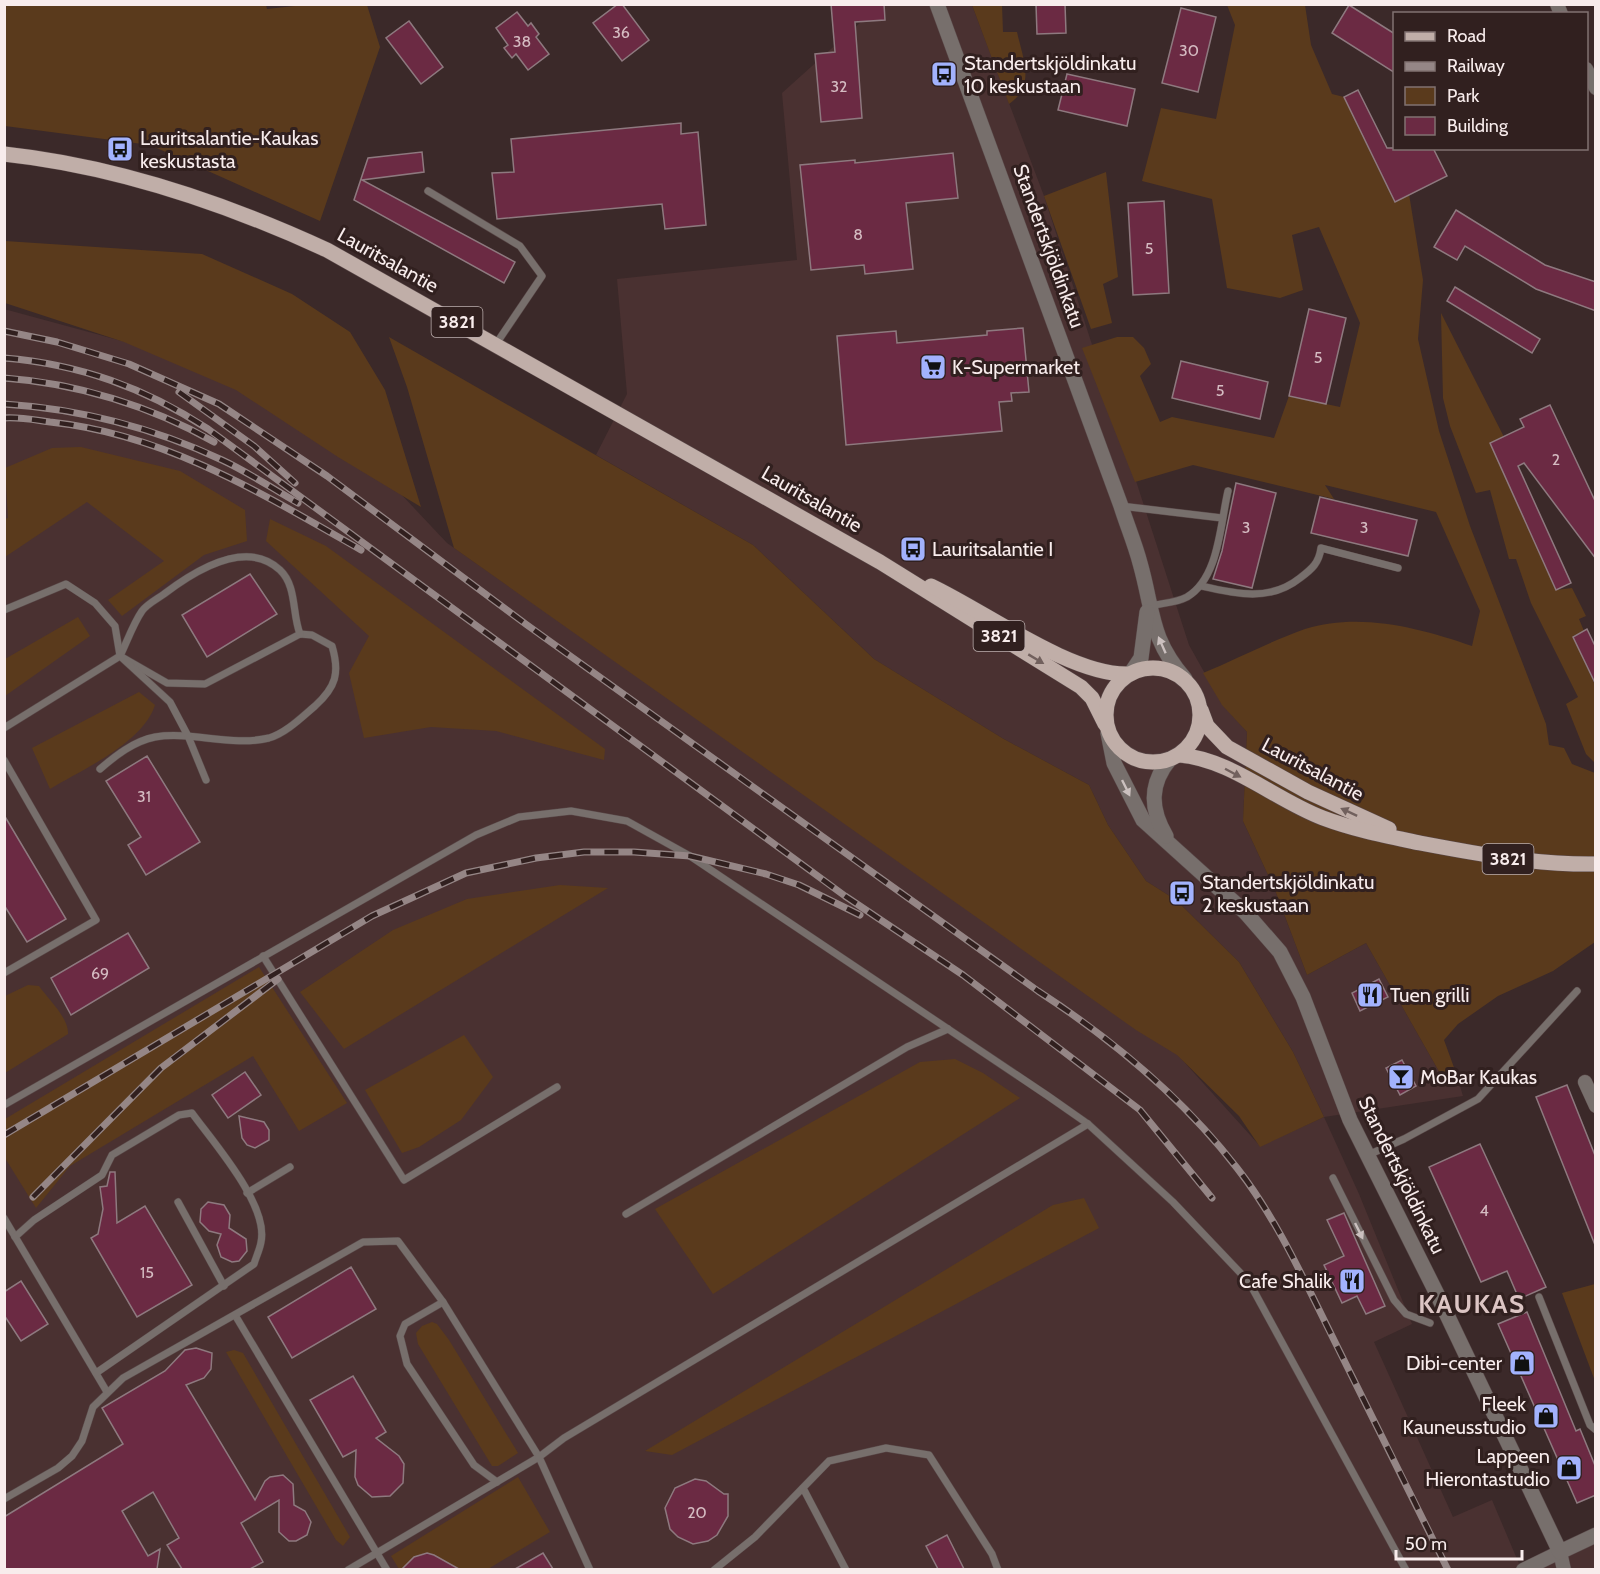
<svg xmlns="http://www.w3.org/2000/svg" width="1600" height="1574" viewBox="0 0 1600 1574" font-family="Cabin,sans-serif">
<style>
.built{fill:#4a3131}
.green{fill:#5a3a1c}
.building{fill:#6b2a43;stroke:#8e797f;stroke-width:1.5}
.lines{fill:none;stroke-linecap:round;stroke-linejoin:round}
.service-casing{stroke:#594848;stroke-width:8}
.minor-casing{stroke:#594848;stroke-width:15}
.tertiary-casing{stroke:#594848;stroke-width:16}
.primary-casing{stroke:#594848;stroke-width:16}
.service{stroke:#776f6c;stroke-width:7}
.minor{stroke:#776f6c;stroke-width:14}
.tertiary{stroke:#776f6c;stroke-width:15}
.primary{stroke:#c0aea8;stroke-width:15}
.rail-casing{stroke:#958686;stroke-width:7}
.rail{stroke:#31201f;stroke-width:4.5;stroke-dasharray:14;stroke-linecap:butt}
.oneway{fill:#cbc0bf}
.oneway2{fill:#71605d}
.labels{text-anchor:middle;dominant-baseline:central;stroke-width:6;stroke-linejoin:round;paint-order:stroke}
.number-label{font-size:16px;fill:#d5bcc2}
.shield{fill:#31201f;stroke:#bcafae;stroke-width:1.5}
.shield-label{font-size:18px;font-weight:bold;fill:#f8ecec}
.poi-label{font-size:20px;fill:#f8ecec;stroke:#31201f;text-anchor:start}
.street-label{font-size:20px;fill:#f8ecec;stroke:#31201f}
.district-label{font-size:26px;font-weight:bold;letter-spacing:1.5px;fill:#dcc5c4;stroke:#31201f}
</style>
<rect width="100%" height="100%" fill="#3b2929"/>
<path class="built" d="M880,5H972L1044,196L1189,645L1222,704L1247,732L1243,821L1275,890L1307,975L1366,943L1441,1075L1456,1073L1463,1096L1324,1117L1359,1194L1412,1324L1374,1342L1453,1517L1492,1500L1520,1566L1595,1530V1569H5L4,309L192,360L366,457L447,543L1176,1053L1260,1146L1324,1117L1293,1052L1239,962L1176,900L1146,881L1108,825L1089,785L1002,738L874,659L753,545L596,455L627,394L617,279L797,260L782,93Z"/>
<g class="green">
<path d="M266,5L267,9L313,4L367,5L380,47L320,221L150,145L5,126V5Z"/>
<path d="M972,5H1002L1003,32H1017C1023,59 1036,86 1009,104Z"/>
<path d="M1227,5H1305L1311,45L1332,94L1344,97L1394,201L1409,194L1423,280L1418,339L1439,431L1470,526L1546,724L1549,745L1564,748L1572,764L1595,773V942L1553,971L1498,996L1458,1024L1444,1040L1456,1073L1441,1075L1366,943L1307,975L1275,890L1243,821L1247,732L1222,705L1203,673C1237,659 1271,641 1305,629C1360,612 1420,628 1472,646L1480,611L1436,512L1325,485L1334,499L1193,465L1135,482L1082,348L1117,337H1133L1144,348L1151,364L1140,376L1160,422L1172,417L1274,438L1289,396L1340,407L1360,323L1319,227L1292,235L1303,290L1280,298L1227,288L1212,199L1142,181L1161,108L1216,119L1235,25Z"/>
<path d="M1106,172L1118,277L1103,284L1112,323L1091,329L1044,196Z"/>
<path d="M5,241L202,254L292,294L350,332L385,390L421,507L338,457L236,390L124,342L5,303Z"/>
<path d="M1441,313L1504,437L1490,443L1556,590L1572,588L1586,616L1579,619L1584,631L1573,636L1595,685V763L1586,754L1566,704L1578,697L1531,603L1516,559H1509L1490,490L1476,493L1450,426L1443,398Z"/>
<path d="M389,337L753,545L874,659L1002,738L1089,785L1108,825L1146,881L1176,900L1239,962L1293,1052L1324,1117L1260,1147L1239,1116L1177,1055L1136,1030L454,548L407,387Z"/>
<path d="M81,447L180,471L245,510L247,541L204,555L122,616L108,600L164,561L87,502L5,557V519L8,518L5,468L52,448Z"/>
<path d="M270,519L326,546L605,749L604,760L496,731L431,727L364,738L349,673L369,636L266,541Z"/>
<path d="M78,617L90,636L5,696V659Z"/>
<path d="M139,692L155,705C143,743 83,769 50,789L32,748Z"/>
<path d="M560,885L608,888L344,1049L300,992L393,930L467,899Z"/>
<path d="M259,967L347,1103L299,1131L253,1056L70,1166L36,1208L5,1158V1119Z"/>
<path d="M28,985L39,986C48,999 69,1018 68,1034L5,1073V996Z"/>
<path d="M464,1035L493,1077L461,1120L419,1147L402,1153L365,1090Z"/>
<path d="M955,1059L983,1073L1020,1098L713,1294L655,1209L920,1062Z"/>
<path d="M1084,1198L1099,1228L672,1455L645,1451L1053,1205Z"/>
<path d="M1595,1284H1596L1595,1381L1562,1293Z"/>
<path d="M432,1322L437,1324L449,1340L518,1453L498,1466H492L418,1344L416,1333L422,1326Z"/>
<path d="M234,1350L243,1353L350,1537L343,1546L336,1540L226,1352Z"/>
<path d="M518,1477L550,1532L488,1569H399L391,1556Z"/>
</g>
<g class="building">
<path d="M618,4H622L649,40L622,61L593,23Z"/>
<path d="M831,4H884L885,20L855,22L862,118L821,122L815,54L835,52Z"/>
<path d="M1036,4H1065L1066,33L1037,34Z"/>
<path d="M1349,5L1395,34V73L1332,33Z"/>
<path d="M1181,8L1216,17L1198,92L1162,83Z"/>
<path d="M517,12L528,26L531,23L539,34L536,37L549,54L528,70L516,54L512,58L504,48L508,45L496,28Z"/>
<path d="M409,21L443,67L421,84L386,38Z"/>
<path d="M1067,74L1135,89L1127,126L1058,110Z"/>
<path d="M1358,90L1387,148H1433L1447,176L1395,202L1344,97Z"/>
<path d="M681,123V134L698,132L706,225L665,229L662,204L497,219L492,173L514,172L511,139Z"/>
<path d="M422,152L424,172L362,180L515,262L504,283L354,200L368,158Z"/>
<path d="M953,153L958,198L906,203L913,269L865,274L864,265L811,270L800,165L855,160V163Z"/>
<path d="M1164,201L1169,293L1133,295L1128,203Z"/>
<path d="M1456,210L1545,265L1596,282V311L1536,289L1465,246L1457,260L1434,247Z"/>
<path d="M1455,287L1540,339L1532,353L1447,301Z"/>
<path d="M1309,309L1346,318L1326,404L1289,396Z"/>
<path d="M1023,328L1029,392L1011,393L1012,401L999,402L1002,431L846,445L837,336L896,331L897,343L987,335V331Z"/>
<path d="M1181,361L1268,382L1260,419L1172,398Z"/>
<path d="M1550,405L1596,503V559L1524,463L1518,466L1571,583L1556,590L1490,443L1524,427L1520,419Z"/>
<path d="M1236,483L1276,493L1252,588L1213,579L1222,551Z"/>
<path d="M1320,497L1417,520L1408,556L1311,533Z"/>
<path d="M250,574L277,614L207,657L182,615Z"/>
<path d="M1587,629L1596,648V685L1573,637Z"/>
<path d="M147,756L200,842L146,875L128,845L141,837L106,781Z"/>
<path d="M4,815L66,919L27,942L4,905Z"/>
<path d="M128,933L149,968L71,1015L51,978Z"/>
<path d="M1379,979L1388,997L1360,1011L1352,993Z"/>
<path d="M1402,1060L1416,1086L1400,1095L1386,1068Z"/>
<path d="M245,1072L261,1095L228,1118L212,1095Z"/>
<path d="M1567,1085L1596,1158L1595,1245L1536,1097Z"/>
<path d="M239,1116L264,1122L269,1130V1140L255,1148L247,1145L242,1138Z"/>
<path d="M1480,1144L1546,1287L1519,1299L1507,1271L1481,1282L1429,1167Z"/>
<path d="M110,1172H115L117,1223L145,1206L192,1285L137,1317L91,1238L98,1234L103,1209L100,1187L107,1186Z"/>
<path d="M208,1202L224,1205L230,1215L229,1228L246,1239L247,1251L239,1261L232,1262L221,1257L217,1245L221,1234L209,1231L200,1222L201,1209Z"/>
<path d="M1344,1213L1385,1306L1366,1314L1357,1296L1342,1303L1324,1265L1344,1256L1327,1220Z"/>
<path d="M351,1267L376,1309L292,1358L268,1317Z"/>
<path d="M21,1281L48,1324L21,1341L4,1315V1292Z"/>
<path d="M1527,1312L1576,1431L1580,1429L1596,1468V1495L1577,1503L1498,1324Z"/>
<path d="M196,1348L212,1353L211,1369L204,1378L186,1385L255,1500L265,1481L270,1477L283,1475L293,1484L294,1505L305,1511L311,1522L307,1535L296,1541H289L279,1532V1500L241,1523L263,1562L250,1569H182L167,1545L179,1538L153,1492L122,1511L148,1556L160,1549L157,1569H4V1517L123,1444L102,1408L165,1371L185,1350Z"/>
<path d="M353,1376L386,1432L376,1438L399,1456L404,1464L403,1483L390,1496L372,1497L358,1485L355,1477L356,1450L343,1457L310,1400Z"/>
<path d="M695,1479L706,1481L724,1494H728V1516L717,1535L708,1541L693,1544L678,1537L670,1529L665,1508L675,1488Z"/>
<path d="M947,1535L964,1569H938L926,1546Z"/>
<path d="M427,1553L434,1555L459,1569H402L414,1557Z"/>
<path d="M543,1553L553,1569H515Z"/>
</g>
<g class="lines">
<defs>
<g id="service">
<path d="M428,191L520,246L542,276L496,344"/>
<path d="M1121,506L1222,518"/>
<path d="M1201,586C1236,594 1270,602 1300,578C1312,569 1319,563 1321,548L1398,568"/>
<path d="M1150,606C1162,603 1176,603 1187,597C1219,578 1220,525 1228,491"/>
<path d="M4,610L66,584L95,603L115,626L120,656"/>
<path d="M4,728L120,656L167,683L205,684L300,634L312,635L332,646C340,673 336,687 315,706C302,717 286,733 269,738C232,747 192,731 155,737C134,741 115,756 100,769"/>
<path d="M4,760L96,920L4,973"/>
<path d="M206,780L188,736L170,702L120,656C127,642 133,624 142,611C147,604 157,599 164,594C193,572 246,538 280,570C297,586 292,614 300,634"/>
<path d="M263,956L404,1180L557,1087"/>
<path d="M4,1105L476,835L519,817L571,811L627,821L690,856L1048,1096L1088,1124L1173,1202L1249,1282L1406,1570"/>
<path d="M1368,1155L1404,1139L1478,1099L1577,991"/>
<path d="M1333,1178L1394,1300L1406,1314L1430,1323"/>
<path d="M247,1193L290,1167"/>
<path d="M178,1202L224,1286"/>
<path d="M626,1214L907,1047L948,1029"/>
<path d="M4,1218L107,1392"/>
<path d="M15,1237L34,1220L102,1175L112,1155L179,1115L192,1113C213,1142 269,1205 261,1242C260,1249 256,1257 254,1264L96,1373"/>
<path d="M1539,1297L1590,1425L1596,1430"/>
<path d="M443,1302L405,1324L400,1336L407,1364L474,1465L497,1482"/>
<path d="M235,1315L387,1570"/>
<path d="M803,1488L846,1570"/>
<path d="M4,1499L58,1468L72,1456L82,1441L93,1407L123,1378L363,1242L398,1241L443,1302L539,1457L348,1570"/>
<path d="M590,1570L539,1457L564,1438L1088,1124"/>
<path d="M714,1570L755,1537L829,1461L886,1448L929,1455L992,1554L998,1570"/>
</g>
<g id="minor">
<path d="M1557,4L1561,14"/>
<path d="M1586,69L1596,88"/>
<path d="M1585,1082L1596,1106"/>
<path d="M1523,1570L1560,1552L1564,1570"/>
</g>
<g id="tertiary">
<path d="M937,4L1121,506C1127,525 1135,544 1140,563C1154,612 1149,637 1185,679"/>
<path d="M1131,673L1141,658L1147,612"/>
<path d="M1108,733L1114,763L1143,820L1246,913L1280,952L1303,997L1350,1120L1438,1296L1560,1552L1596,1535"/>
<path d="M1166,836C1150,809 1149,784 1170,759"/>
</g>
<g id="primary">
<path d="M4,154C116,166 225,203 327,250L880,562L1081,687L1092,698L1105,724"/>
<path d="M931,586C986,612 1069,674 1126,674"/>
<circle cx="1153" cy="715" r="47"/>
<path d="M1201,710L1207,726L1227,747L1308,792L1389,829"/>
<path d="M1179,755C1231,759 1275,800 1323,818C1355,830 1387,836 1420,843C1478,854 1536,865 1596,864"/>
</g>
</defs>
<use href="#service" class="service-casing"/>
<use href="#minor" class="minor-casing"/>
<use href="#tertiary" class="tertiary-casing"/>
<use href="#primary" class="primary-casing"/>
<use href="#service" class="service"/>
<use href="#minor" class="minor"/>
<use href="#tertiary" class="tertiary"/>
<use href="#primary" class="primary"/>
<defs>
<g id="rail">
<path d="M4,331L57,342L129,364L219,404L327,476L527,625L1038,991C1113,1040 1182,1097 1237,1168C1277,1219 1304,1280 1333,1338C1371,1415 1410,1492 1448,1570"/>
<path d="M4,358C80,364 145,388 208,429L845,896L963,975L1140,1110L1212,1198"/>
<path d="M4,378C76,383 151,406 214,442"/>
<path d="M179,392L254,446L295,483"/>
<path d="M4,404C81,409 152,427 222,460C248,472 273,489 298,503"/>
<path d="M4,418C20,417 35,420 50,422C165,434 263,494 361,550"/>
<path d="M4,1135L372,916L466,873L536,858L584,852H634L690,856L766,874L799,885L860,915"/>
<path d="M33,1197L161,1068L278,979"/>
</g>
</defs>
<use href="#rail" class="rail-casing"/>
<use href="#rail" class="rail"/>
</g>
<defs><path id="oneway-solid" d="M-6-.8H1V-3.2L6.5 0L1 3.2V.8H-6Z" transform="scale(1.5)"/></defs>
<g class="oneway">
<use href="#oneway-solid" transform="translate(1162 645) rotate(-114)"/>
<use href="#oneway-solid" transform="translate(1126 788) rotate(64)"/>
<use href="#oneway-solid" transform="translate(1359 1231) rotate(64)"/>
</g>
<g class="oneway2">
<use href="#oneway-solid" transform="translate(1036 659) rotate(31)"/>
<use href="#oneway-solid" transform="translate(1233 773) rotate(28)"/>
<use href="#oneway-solid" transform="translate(1349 812) rotate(-155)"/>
</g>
<defs>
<symbol id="bus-square" viewBox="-11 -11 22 22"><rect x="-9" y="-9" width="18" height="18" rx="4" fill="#a2b2fd" stroke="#31201f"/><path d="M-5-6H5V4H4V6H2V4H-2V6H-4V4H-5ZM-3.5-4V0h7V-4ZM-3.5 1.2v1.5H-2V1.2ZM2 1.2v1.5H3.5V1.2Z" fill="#111"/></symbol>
<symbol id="supermarket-square" viewBox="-11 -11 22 22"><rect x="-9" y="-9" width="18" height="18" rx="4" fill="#a2b2fd" stroke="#31201f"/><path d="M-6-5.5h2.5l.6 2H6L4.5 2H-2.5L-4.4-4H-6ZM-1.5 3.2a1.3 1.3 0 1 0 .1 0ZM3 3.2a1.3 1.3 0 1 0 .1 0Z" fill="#111"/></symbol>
<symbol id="restaurant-square" viewBox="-11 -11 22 22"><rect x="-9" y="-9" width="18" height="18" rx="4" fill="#a2b2fd" stroke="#31201f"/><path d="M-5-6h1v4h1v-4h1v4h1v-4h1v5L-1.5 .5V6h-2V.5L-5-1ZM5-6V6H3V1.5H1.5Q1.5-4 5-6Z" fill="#111"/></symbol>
<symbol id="bar-square" viewBox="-11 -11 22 22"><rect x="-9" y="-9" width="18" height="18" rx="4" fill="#a2b2fd" stroke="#31201f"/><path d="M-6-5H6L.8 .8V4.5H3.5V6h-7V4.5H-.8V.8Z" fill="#111"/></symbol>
<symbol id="shop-square" viewBox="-11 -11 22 22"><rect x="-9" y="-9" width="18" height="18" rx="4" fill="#a2b2fd" stroke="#31201f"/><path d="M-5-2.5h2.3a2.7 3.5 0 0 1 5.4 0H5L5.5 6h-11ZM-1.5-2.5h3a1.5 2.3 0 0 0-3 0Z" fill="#111"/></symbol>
</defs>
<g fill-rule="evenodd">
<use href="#bus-square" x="929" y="59" width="30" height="30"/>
<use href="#bus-square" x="105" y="134" width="30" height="30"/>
<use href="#supermarket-square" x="918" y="352" width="30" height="30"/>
<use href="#bus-square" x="898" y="534" width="30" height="30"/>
<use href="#bus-square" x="1167" y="878" width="30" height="30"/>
<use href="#restaurant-square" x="1355" y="980" width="30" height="30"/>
<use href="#bar-square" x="1386" y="1062" width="30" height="30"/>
<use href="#restaurant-square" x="1337" y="1266" width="30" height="30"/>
<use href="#shop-square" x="1507" y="1348" width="30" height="30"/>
<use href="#shop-square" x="1531" y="1401" width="30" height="30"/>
<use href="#shop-square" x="1554" y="1453" width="30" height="30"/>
</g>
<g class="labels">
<g class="number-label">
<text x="621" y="32">36</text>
<text x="522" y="41">38</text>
<text x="1189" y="50">30</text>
<text x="839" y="86">32</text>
<text x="858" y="234">8</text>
<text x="1149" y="248">5</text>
<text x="1318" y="357">5</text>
<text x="1220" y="390">5</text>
<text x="1556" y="459">2</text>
<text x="1246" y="527">3</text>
<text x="1364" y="527">3</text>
<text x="144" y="796">31</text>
<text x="100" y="973">69</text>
<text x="1484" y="1210">4</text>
<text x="147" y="1272">15</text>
<text x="697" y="1512">20</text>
</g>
<g class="shield">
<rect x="431.5" y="307" width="51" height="30" rx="4.5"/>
<rect x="973.5" y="621" width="51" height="30" rx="4.5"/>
<rect x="1482.5" y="844" width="51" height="30" rx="4.5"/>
</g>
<g class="shield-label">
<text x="457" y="322">3821</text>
<text x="999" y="636">3821</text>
<text x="1508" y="859">3821</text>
</g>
<g class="poi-label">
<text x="964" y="63">Standertskjöldinkatu<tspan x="964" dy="23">10 keskustaan</tspan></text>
<text x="140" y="138">Lauritsalantie-Kaukas<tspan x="140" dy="23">keskustasta</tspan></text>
<text x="952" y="367">K-Supermarket</text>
<text x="932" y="549">Lauritsalantie I</text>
<text x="1202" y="882">Standertskjöldinkatu<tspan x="1202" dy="23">2 keskustaan</tspan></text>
<text x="1390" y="995">Tuen grilli</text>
<text x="1420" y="1077">MoBar Kaukas</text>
<text x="1332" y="1281" text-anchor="end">Cafe Shalik</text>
<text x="1502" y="1363" text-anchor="end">Dibi-center</text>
<text x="1526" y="1404" text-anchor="end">Fleek<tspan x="1526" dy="23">Kauneusstudio</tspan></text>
<text x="1550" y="1456" text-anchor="end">Lappeen<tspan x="1550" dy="23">Hierontastudio</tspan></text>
</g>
<g class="street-label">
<text transform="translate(1049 246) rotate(70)">Standertskjöldinkatu</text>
<text transform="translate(388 260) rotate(29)">Lauritsalantie</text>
<text transform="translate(812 499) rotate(30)">Lauritsalantie</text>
<text transform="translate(1313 769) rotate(28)">Lauritsalantie</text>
<text transform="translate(1402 1175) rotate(64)">Standertskjöldinkatu</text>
</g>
<g class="district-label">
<text x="1472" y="1304">KAUKAS</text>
</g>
</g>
<rect width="1600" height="1574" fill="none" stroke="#f8ecec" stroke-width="12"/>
<rect x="1393" y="12" width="195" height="138" fill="#31201f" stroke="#817271" stroke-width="1.5"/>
<rect x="1405" y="32" width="30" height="9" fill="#c0aea8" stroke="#817271" stroke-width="1.5"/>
<text x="1447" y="42" font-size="18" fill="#f8ecec">Road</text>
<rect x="1405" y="62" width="30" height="9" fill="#958686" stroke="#817271" stroke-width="1.5"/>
<text x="1447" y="72" font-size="18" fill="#f8ecec">Railway</text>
<rect x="1405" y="87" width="30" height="18" fill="#5a3a1c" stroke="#817271" stroke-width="1.5"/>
<text x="1447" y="102" font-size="18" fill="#f8ecec">Park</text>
<rect x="1405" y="117" width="30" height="18" fill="#6b2a43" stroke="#817271" stroke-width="1.5"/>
<text x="1447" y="132" font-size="18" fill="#f8ecec">Building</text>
<path d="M1396 1550v9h126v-9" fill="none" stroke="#f8ecec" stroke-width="3"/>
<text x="1405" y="1550" font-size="18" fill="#f8ecec" stroke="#31201f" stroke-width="4.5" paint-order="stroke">50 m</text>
</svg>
